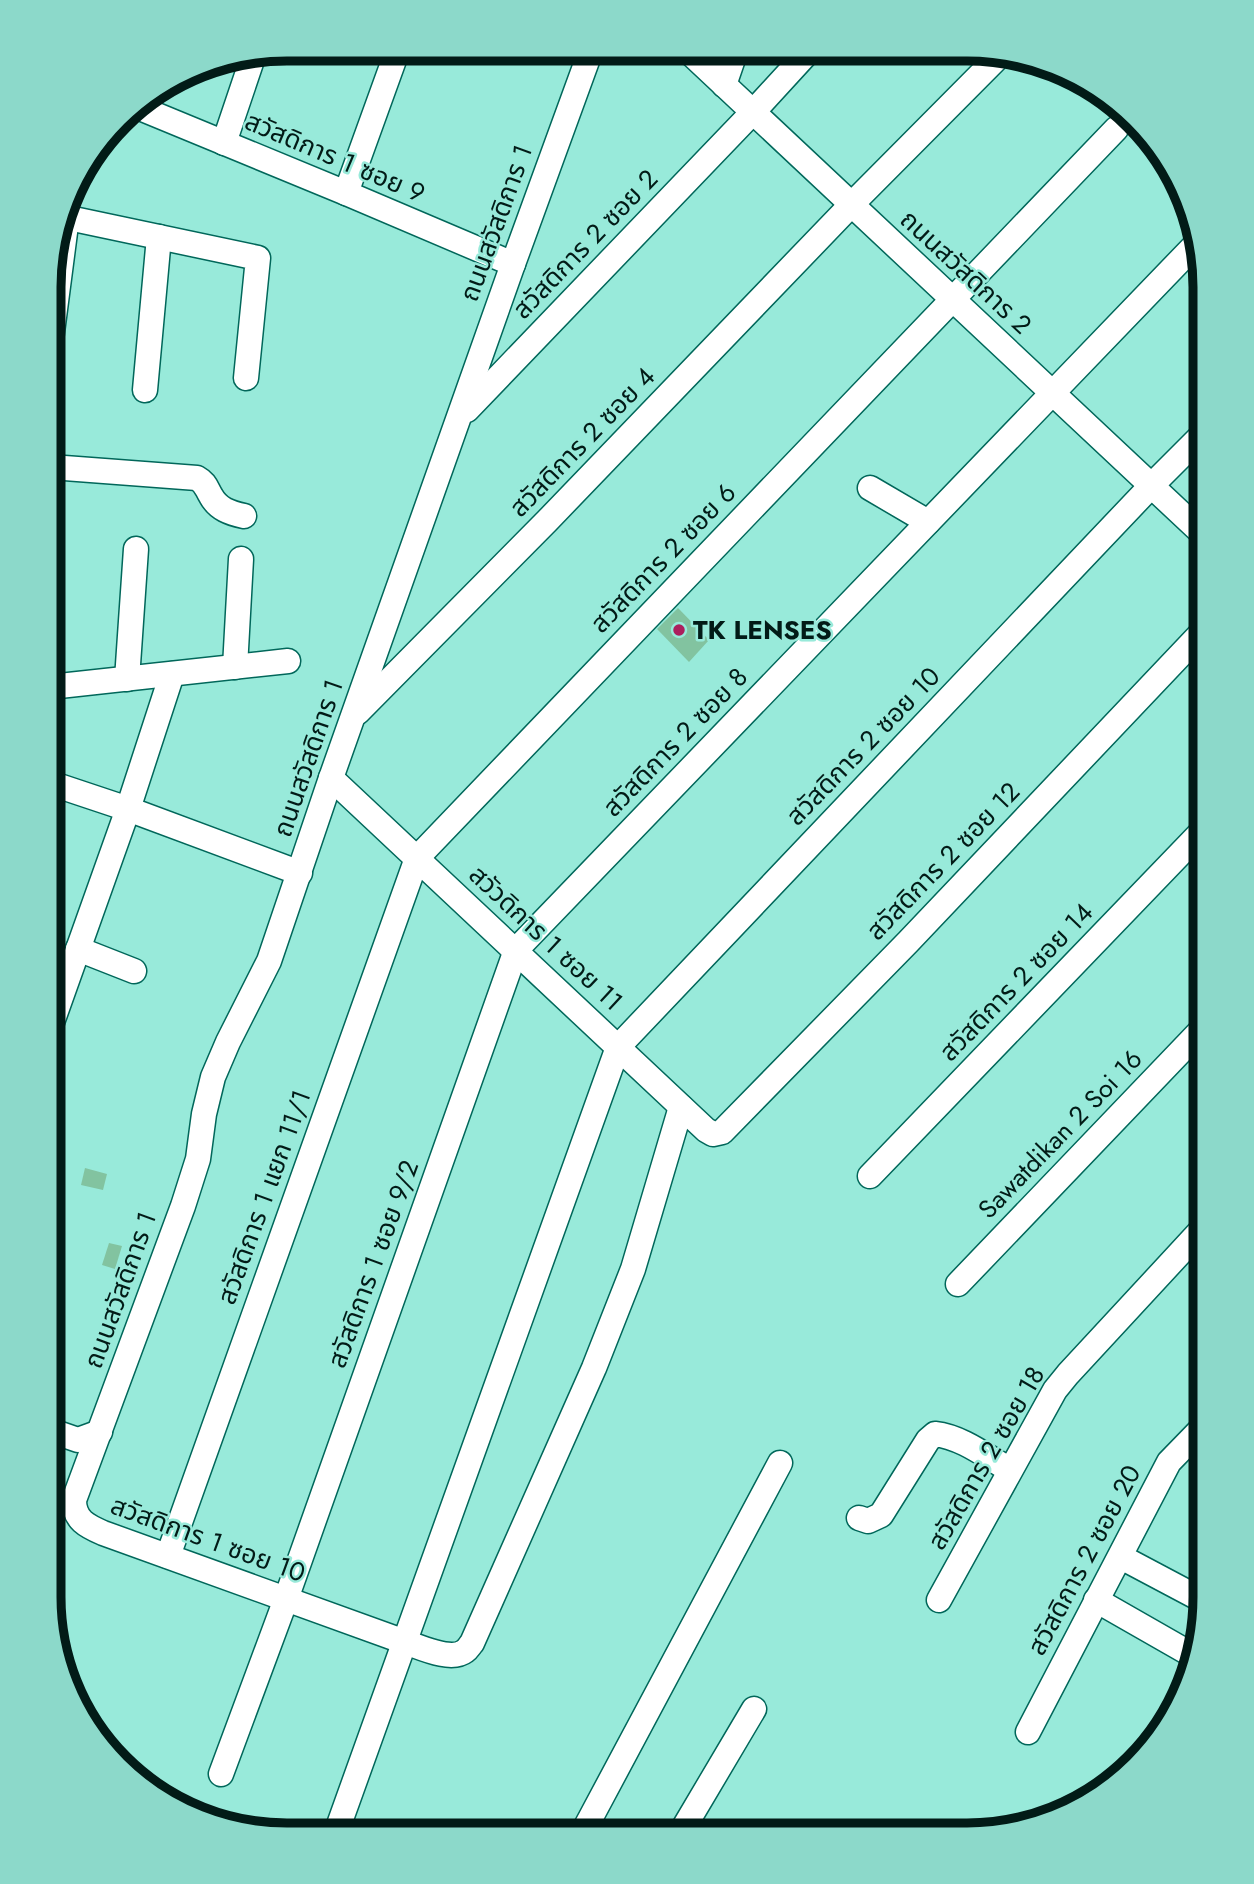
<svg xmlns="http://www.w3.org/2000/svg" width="1254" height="1884" viewBox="0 0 1254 1884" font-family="Jost,'Noto Sans Thai',sans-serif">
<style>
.building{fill:#82c3a0}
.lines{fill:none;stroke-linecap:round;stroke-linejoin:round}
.minor-casing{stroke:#01675a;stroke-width:27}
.minor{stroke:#fff;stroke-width:24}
.poi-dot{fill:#ac1f5d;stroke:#98eada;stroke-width:2.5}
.labels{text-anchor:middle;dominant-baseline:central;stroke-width:5;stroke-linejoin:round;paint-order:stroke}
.street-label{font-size:26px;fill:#021b17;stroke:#98eada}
.poi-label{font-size:26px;font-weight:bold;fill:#021b17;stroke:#98eada;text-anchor:start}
.rim{fill:none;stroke:#021b17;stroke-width:9}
</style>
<rect width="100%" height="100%" fill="#98eada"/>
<g class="building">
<path d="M678,608L709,640L689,662L657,629Z"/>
<path d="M85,1168L107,1174L103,1190L81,1185Z"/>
<path d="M109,1243L122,1246L115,1269L102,1265Z"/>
</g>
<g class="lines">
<defs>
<g id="minor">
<path d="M591,50L513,264L331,778L269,961L228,1042L213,1077L204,1114L198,1159L183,1206L74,1500C74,1520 87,1526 103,1533L405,1642C420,1647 451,1662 465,1651C468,1649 470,1645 472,1643L594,1368L633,1269L681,1107"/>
<path d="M687,50L1205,536"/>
<path d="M724,85L736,50"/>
<path d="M135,106L346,193L513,264"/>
<path d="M224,143L254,54"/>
<path d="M346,193L398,49"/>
<path d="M64,217L258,258L246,378"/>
<path d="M51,340L67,217"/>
<path d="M145,390L159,237"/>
<path d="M467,410L753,112L809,51"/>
<path d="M51,467L197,478C206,483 206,488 211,496C218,509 230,513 244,516"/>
<path d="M870,488L928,522"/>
<path d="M235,667L241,559"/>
<path d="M127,679L136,549"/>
<path d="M50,687L288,661"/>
<path d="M358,712L547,521L851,205L1002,53"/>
<path d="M331,778L706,1130L713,1134L722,1132L908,942L1205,629"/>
<path d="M50,783L128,809L300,873"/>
<path d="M78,949L134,971"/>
<path d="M50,1028L128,809L172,674"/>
<path d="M870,1176L1205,828"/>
<path d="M958,1284L1205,1026"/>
<path d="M49,1430L78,1440L100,1432"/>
<path d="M859,1518L868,1521L881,1515L928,1440L935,1434C962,1437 987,1457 1010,1470"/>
<path d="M168,1556L417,858L1116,129"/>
<path d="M1121,1557L1204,1601"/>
<path d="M939,1600L1055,1390L1068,1374L1205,1226"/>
<path d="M1096,1600L1194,1656"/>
<path d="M1028,1732L1169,1462L1205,1425"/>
<path d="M221,1774L286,1599L516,950L1196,244"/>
<path d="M336,1833L618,1047L1151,486L1205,432"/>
<path d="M582,1834L780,1463"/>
<path d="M680,1834L754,1709"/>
</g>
</defs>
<use href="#minor" class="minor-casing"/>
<use href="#minor" class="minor"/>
</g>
<circle class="poi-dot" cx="679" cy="630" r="7"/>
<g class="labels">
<g class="street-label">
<text transform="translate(335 157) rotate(23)">สวัสดิการ 1 ซอย 9</text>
<text transform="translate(496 223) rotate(-70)">ถนนสวัสดิการ 1</text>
<text transform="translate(585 244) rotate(-46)">สวัสดิการ 2 ซอย 2</text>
<text transform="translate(966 272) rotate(43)">ถนนสวัสดิการ 2</text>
<text transform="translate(582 442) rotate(-46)">สวัสดิการ 2 ซอย 4</text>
<text transform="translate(663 558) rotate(-46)">สวัสดิการ 2 ซอย 6</text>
<text transform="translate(675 742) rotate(-46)">สวัสดิการ 2 ซอย 8</text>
<text transform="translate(863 746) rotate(-46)">สวัสดิการ 2 ซอย 10</text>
<text transform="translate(308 758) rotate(-71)">ถนนสวัสดิการ 1</text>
<text transform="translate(943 861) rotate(-46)">สวัสดิการ 2 ซอย 12</text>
<text transform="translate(546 938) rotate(43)">สวัวดิการ 1 ซอย 11</text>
<text transform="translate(1016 982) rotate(-46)">สวัสดิการ 2 ซอย 14</text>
<text transform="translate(1060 1134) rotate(-46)">Sawatdikan 2 Soi 16</text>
<text transform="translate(264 1197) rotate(-70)">สวัสดิการ 1 แยก 11/1</text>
<text transform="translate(373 1264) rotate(-70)">สวัสดิการ 1 ซอย 9/2</text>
<text transform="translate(120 1290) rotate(-70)">ถนนสวัสดิการ 1</text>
<text transform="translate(986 1458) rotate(-60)">สวัสดิการ 2 ซอย 18</text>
<text transform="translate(208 1539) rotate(20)">สวัสดิการ 1 ซอย 10</text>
<text transform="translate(1084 1560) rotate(-62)">สวัสดิการ 2 ซอย 20</text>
</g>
<g class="poi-label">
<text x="693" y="630">TK LENSES</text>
</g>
</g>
<path d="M0 0H1254V1884H0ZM287 61H967A226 226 0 0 1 1193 287V1597A226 226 0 0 1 967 1823H287A226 226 0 0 1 61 1597V287A226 226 0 0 1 287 61Z" fill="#8cd9ca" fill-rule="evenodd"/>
<path class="rim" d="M287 61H967A226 226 0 0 1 1193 287V1597A226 226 0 0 1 967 1823H287A226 226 0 0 1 61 1597V287A226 226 0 0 1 287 61Z"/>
</svg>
